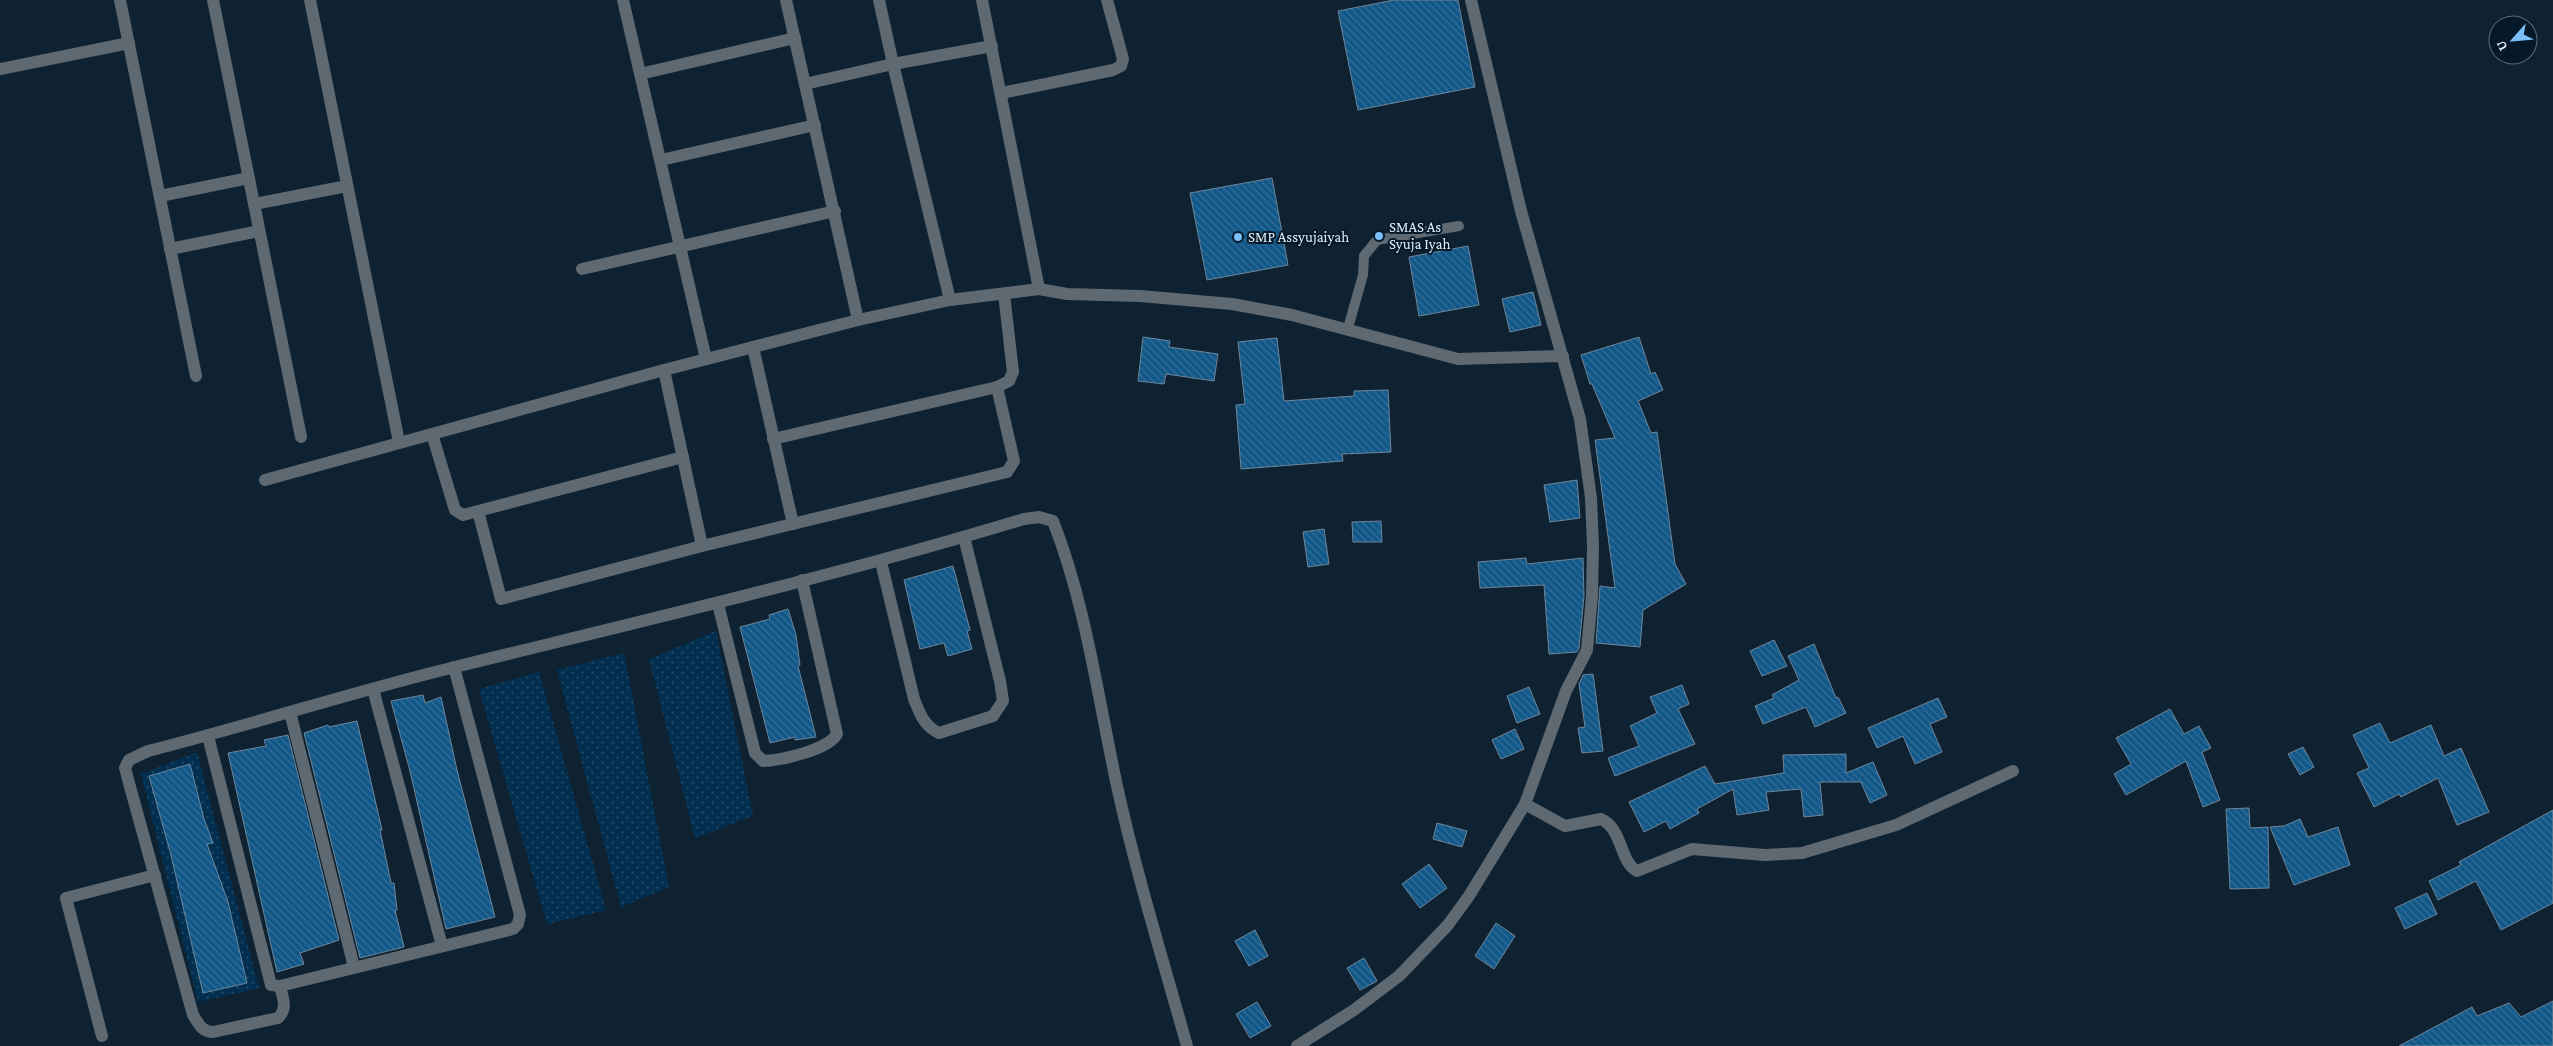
<svg xmlns="http://www.w3.org/2000/svg" width="2553" height="1046" viewBox="0 0 2553 1046" font-family="'Crimson Pro',serif">
<style>
.grass{fill:url(#grass-dots)}
.building{fill:url(#building-back-hatch);stroke:#6f869a}
.lines{fill:none;stroke-linecap:round;stroke-linejoin:round}
.service{stroke:#5f6971;stroke-width:10}
.minor{stroke:#5f6971;stroke-width:12}
.poi-dot{fill:#7abff8;stroke:#051928;stroke-width:2}
.labels{text-anchor:middle;dominant-baseline:central;stroke-width:4;stroke-linejoin:round;paint-order:stroke}
.poi-label{font-size:15px;fill:#e1eef9;stroke:#051928;text-anchor:start}
</style>
<defs>
<pattern id="grass-dots" width="8" height="8" patternUnits="userSpaceOnUse" patternTransform="scale(1.25)"><rect width="8" height="8" fill="#022f4f"/><path d="M2 2h.1M6 6h.1" fill="none" stroke="#274d69" stroke-width="1.8" stroke-linecap="round"/></pattern>
<pattern id="building-back-hatch" width="6" height="6" patternUnits="userSpaceOnUse" patternTransform="scale(1.25)"><rect width="6" height="6" fill="#115787"/><path d="M-1 5l2 2M0 0l6 6M5-1l2 2" fill="none" stroke="#336f99"/></pattern>
</defs>
<rect width="100%" height="100%" fill="#0e2232"/>
<g class="grass">
<path d="M716,631L753,816L695,838L649,659Z"/>
<path d="M624,653L669,887L621,907L557,670Z"/>
<path d="M539,672L606,910L547,924L479,689Z"/>
<path d="M197,752L259,988L198,1002L141,774Z"/>
</g>
<g class="building">
<path d="M1394,0H1458L1475,87L1358,110L1338,11Z"/>
<path d="M1272,178L1288,265L1207,280L1190,193Z"/>
<path d="M1468,246L1479,305L1419,316L1409,257Z"/>
<path d="M1533,292L1541,325L1510,332L1502,299Z"/>
<path d="M1143,337L1170,341L1169,347L1218,354L1214,381L1166,374L1164,384L1138,381Z"/>
<path d="M1639,337L1651,374L1655,372L1663,390L1638,401L1651,433L1657,432L1675,564L1686,584L1643,610L1640,647L1596,643L1600,586L1615,588L1595,440L1615,438L1592,384H1590L1581,355Z"/>
<path d="M1277,338L1284,401L1354,396V391L1388,390L1391,452L1342,454L1343,461L1241,469L1236,405L1245,404L1238,342Z"/>
<path d="M1577,480L1580,518L1550,522L1544,485Z"/>
<path d="M1381,521L1382,542H1353L1352,522Z"/>
<path d="M1324,529L1329,564L1308,567L1303,532Z"/>
<path d="M1526,558L1527,564L1583,558L1584,596L1579,648L1577,652L1549,654L1544,585L1480,588L1478,562Z"/>
<path d="M953,566L970,630L967,631L972,649L948,656L944,643L920,649L904,580Z"/>
<path d="M788,609L796,635L800,665L798,666L816,737L795,740V737L770,743L740,627L770,619L769,615Z"/>
<path d="M1774,640L1787,666L1762,676L1750,651Z"/>
<path d="M1814,644L1836,698L1838,697L1846,713L1815,727L1806,707L1763,724L1755,706L1774,698L1772,695L1799,680L1788,656Z"/>
<path d="M1593,674L1603,751L1582,753L1578,728L1585,727L1579,684L1583,675Z"/>
<path d="M1682,685L1689,704L1678,709L1695,744L1615,776L1608,758L1639,746L1630,726L1657,713L1650,697Z"/>
<path d="M1529,687L1540,714L1517,723L1507,696Z"/>
<path d="M423,695L425,703L441,697L457,770L495,917L446,929L410,771L391,701Z"/>
<path d="M1938,698L1947,717L1930,724L1942,752L1915,764L1903,736L1877,748L1868,728Z"/>
<path d="M2170,709L2184,734L2199,726L2211,748L2202,752L2220,800L2203,807L2186,761L2126,795L2114,774L2131,764L2116,738Z"/>
<path d="M357,721L382,830H380L391,883H394L397,910H395L404,947L360,958L304,733L328,725L329,727Z"/>
<path d="M2380,723L2390,743L2431,725L2444,756L2461,748L2489,812L2457,825L2438,778L2401,797L2399,794L2374,807L2357,773L2369,768L2353,735Z"/>
<path d="M1515,729L1524,749L1501,759L1492,740Z"/>
<path d="M288,735L339,940L300,953L304,964L277,972L228,753L266,746L264,740Z"/>
<path d="M2303,747L2314,767L2300,775L2288,754Z"/>
<path d="M1846,754V773L1873,762L1887,795L1870,803L1861,782H1820L1823,815L1804,817L1801,789L1766,792L1769,810L1737,815L1733,789L1697,809L1699,813L1670,829L1666,821L1644,832L1629,802L1705,766L1715,784L1784,773L1783,755Z"/>
<path d="M190,764L204,819L213,843L207,844L228,902L247,983L203,993L171,855L149,776Z"/>
<path d="M2249,808L2250,828L2268,827L2269,888L2230,889L2226,809Z"/>
<path d="M2553,810V903L2501,930L2476,881L2438,900L2429,881L2461,865L2459,862Z"/>
<path d="M2300,819L2308,837L2338,827L2350,865L2294,885L2270,827L2284,826Z"/>
<path d="M1437,823L1467,831L1462,847L1433,839Z"/>
<path d="M1429,864L1447,888L1420,908L1402,884Z"/>
<path d="M2427,893L2437,914L2405,929L2395,908Z"/>
<path d="M1496,923L1515,936L1494,969L1475,956Z"/>
<path d="M1255,930L1268,956L1249,966L1235,941Z"/>
<path d="M1364,958L1377,981L1360,990L1347,968Z"/>
<path d="M2553,1001V1046H2399L2472,1007L2477,1016L2509,1003L2521,1017Z"/>
<path d="M1257,1002L1271,1026L1250,1038L1236,1014Z"/>
</g>
<g class="lines">
<path class="service" d="M1348,328L1363,275L1364,256L1377,240L1459,226"/>
<g class="minor">
<path d="M120,0L196,376"/>
<path d="M213,0L301,437"/>
<path d="M310,0L399,442"/>
<path d="M623,0L706,359"/>
<path d="M786,0L858,320"/>
<path d="M982,0L1039,289"/>
<path d="M0,69L129,43"/>
<path d="M640,74L795,38"/>
<path d="M805,84L893,64L879,0"/>
<path d="M1002,93L1113,70L1121,66L1123,59L1107,0"/>
<path d="M661,160L815,125"/>
<path d="M160,196L249,178"/>
<path d="M254,204L347,186"/>
<path d="M170,249L259,231"/>
<path d="M582,269L835,211"/>
<path d="M950,300L893,64L992,46"/>
<path d="M753,347L793,524"/>
<path d="M664,370L702,546L1007,472L1014,461L997,387"/>
<path d="M432,434L455,510L463,515L683,457"/>
<path d="M773,439L997,387L1009,381L1013,372L1004,294"/>
<path d="M265,480L664,370L858,320L950,300L1039,289L1067,294L1140,296L1232,304L1292,315L1458,359L1563,356"/>
<path d="M478,511L501,599L702,546"/>
<path d="M881,562L914,699C920,714 924,726 939,733L993,716L1003,701L1000,681L964,537"/>
<path d="M718,604L755,753L763,761C782,760 828,750 837,734L802,580"/>
<path d="M373,689L442,946"/>
<path d="M290,712L354,967"/>
<path d="M208,736L271,985L280,986L513,929L518,924L520,915L454,667"/>
<path d="M1525,804L1565,826L1601,819C1623,829 1619,861 1637,871L1692,849L1765,855L1802,853L1896,825L2013,771"/>
<path d="M280,986C283,999 288,1008 278,1018L213,1032C202,1032 198,1023 193,1015L129,783L125,768L129,760L148,751C251,725 352,692 455,667C646,620 836,576 1024,519L1039,517L1053,521C1086,605 1098,698 1117,786C1136,873 1163,960 1187,1046"/>
<path d="M102,1036L66,898L155,875"/>
<path d="M1297,1046L1354,1010L1399,976L1447,926L1469,896L1525,804L1566,691L1587,650L1592,596L1593,546L1591,498L1580,419L1521,211L1471,0"/>
</g>
</g>
<g class="poi-dot">
<circle cx="1379" cy="236" r="5"/>
<circle cx="1238" cy="237" r="5"/>
</g>
<g class="labels">
<g class="poi-label">
<text x="1389" y="227">SMAS As<tspan x="1389" dy="17">Syuja Iyah</tspan></text>
<text x="1248" y="237">SMP Assyujaiyah</text>
</g>
</g>
<g transform="translate(2513 40) rotate(243)"><circle r="24" fill="#051928" stroke="#5d6e7c"/>
<path d="M0-4L9 19L0 12L-9 19Z" fill="#7abff8"/>
<text y="-8" font-size="14" font-weight="bold" text-anchor="middle" fill="#e1eef9">U</text>
</g>
</svg>
